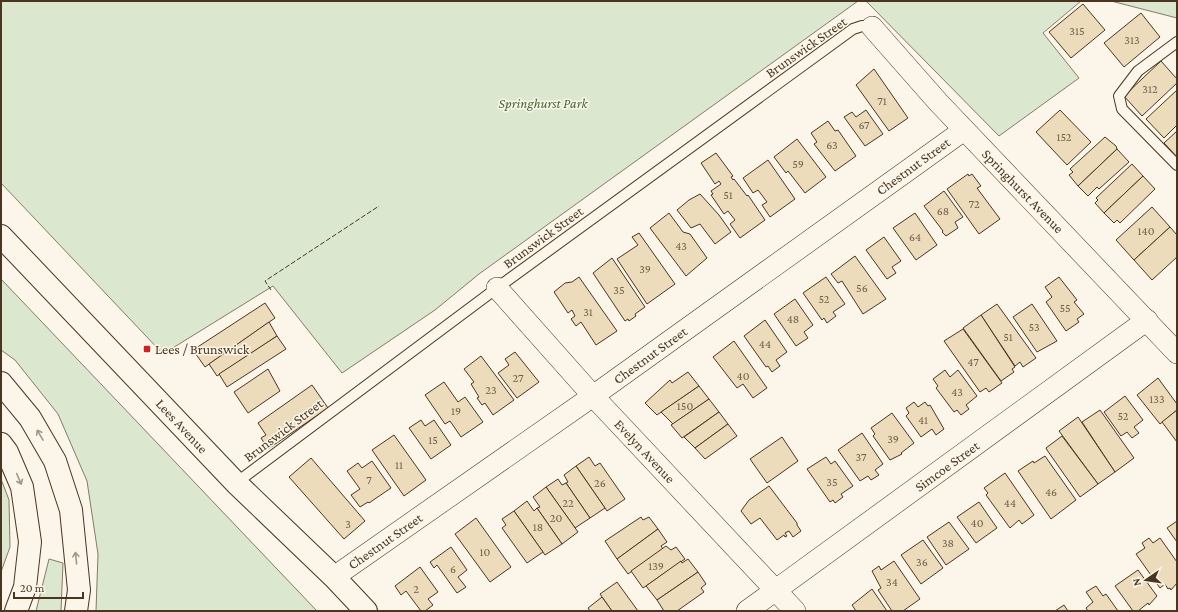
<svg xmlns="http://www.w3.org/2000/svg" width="1178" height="612" viewBox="0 0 1178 612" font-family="'Crimson Pro',serif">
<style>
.green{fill:#dce7d0;stroke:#887966}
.building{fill:#ecdcbc;stroke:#4a3520}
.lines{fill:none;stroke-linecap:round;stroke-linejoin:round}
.lane-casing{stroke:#4a3520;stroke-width:12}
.street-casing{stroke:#4a3520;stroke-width:22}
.secondary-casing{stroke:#4a3520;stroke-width:24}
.highway-casing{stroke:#4a3520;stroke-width:24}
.lane{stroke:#fbf6e9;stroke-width:10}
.street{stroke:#fbf6e9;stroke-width:21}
.secondary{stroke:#fbf6e9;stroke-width:22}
.highway{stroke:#fbf6e9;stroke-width:22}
.fence{stroke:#4a3520;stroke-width:1;stroke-dasharray:5 2;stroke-linecap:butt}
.oneway{stroke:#a29684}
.poi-dot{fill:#c62828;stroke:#fbf6e9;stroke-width:1.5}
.labels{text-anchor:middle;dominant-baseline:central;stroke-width:3;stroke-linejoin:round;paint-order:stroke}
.number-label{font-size:12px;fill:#725f47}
.street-label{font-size:14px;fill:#4a3520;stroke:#fbf6e9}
.park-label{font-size:14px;font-style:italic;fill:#436837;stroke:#fbf6e9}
.poi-label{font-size:14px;fill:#4a3520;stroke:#fbf6e9;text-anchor:start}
</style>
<rect width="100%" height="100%" fill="#fbf6e9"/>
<g class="green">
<path d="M1,1H858L479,274L435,310L342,373L273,286L163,354L1,183Z"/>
<path d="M866,1H1081L1043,33L1079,78L999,136Z"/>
<path d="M1111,1H1177V18Z"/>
<path d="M1,279L317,611H96L98,554L87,481L58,414L15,360L1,350Z"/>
<path d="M1,479L9,500L10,547L1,572Z"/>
<path d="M49,559L63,563L61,611H36Z"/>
</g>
<g class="building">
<path d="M1083,4L1105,30L1071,58L1049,32Z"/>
<path d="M1141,13L1160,37L1124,67L1104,43Z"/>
<path d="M1161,61L1177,79V83L1142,116L1124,96Z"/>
<path d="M874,69L908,118L889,131L856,85Z"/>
<path d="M1177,90V125L1164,138L1146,119Z"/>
<path d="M866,110L883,134L865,146L844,117L852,112L856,117Z"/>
<path d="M1060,110L1091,142L1067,165L1036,132Z"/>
<path d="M828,121L835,131L838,130L856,156L835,171L814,144L817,142L811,133Z"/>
<path d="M1177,131V157L1164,143Z"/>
<path d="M1105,137L1116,146L1117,149L1078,186L1069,175L1073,172L1070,169Z"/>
<path d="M797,139L826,177L805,193L788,171L786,173L774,157Z"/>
<path d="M1117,149L1129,162L1099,189L1097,187L1088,196L1078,186Z"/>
<path d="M716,153L733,176L731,177L733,180L734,179L747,196L748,195L765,220L740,238L730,224L735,220L728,211L724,214L711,195L713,194L711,191L721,184L719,181L715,184L701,163Z"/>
<path d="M768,160L795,199L770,217L762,205L767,202L758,190L753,193L743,178Z"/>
<path d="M1132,164L1143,176L1104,213L1095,203L1098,200L1096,198Z"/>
<path d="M968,174L969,176L972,174L981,186L977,188L1000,219L979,234L947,189Z"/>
<path d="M1143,176L1155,189L1120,223L1117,220L1114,223L1104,213Z"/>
<path d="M944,191L963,217L955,222L958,228L946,236L942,232L943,231L924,206Z"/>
<path d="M700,194L719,215L731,232L715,244L700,224L691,228L677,210L689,200Z"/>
<path d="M1152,207L1170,227L1134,260L1116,240Z"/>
<path d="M669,213L683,232L690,234L707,258L686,276L650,228Z"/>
<path d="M915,213L937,245L916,260L893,228Z"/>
<path d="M1170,227L1177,235V257L1152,280L1134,260Z"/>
<path d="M639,233L675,284L647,304L617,259L638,245L632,237Z"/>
<path d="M884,237L901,261L892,267L896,273L887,279L866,250Z"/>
<path d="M855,256L886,299L863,314L842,281L838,283L831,274Z"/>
<path d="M612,258L645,307L635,314L636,316L629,321L628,319L625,321L593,273Z"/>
<path d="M579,277L617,331L596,345L581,322L576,326L571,319L575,316L572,310L568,313L554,292L565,283L572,282Z"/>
<path d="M826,277L845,304L833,312L836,316L827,323L824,318L822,320L803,293Z"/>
<path d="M1059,277L1077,300L1074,302L1084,314L1077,319L1079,322L1066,331L1046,302L1052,297L1045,287Z"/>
<path d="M795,299L813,325L804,332L808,338L796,346L774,314Z"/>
<path d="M265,303L275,318L205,367L193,350Z"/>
<path d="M997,304L1036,358L1023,367L1020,362L1015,366L981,315Z"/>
<path d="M1032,304L1057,341L1037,352L1013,317Z"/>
<path d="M981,315L1015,367L1012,369L1014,372L1001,381L963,328Z"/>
<path d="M765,320L787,352L776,360L780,366L772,372L768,366L766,367L744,336Z"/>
<path d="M269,322L277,336L217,376L209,364Z"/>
<path d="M963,329L1002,383L989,392L986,388L980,392L944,341Z"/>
<path d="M277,336L286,349L227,387L219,374Z"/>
<path d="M734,341L767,388L753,398L743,384L737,388L713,357Z"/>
<path d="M515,352L539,382L517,398L498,373L509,365L505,359Z"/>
<path d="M481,356L514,400L493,415L485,403L482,405L477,398L479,397L471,384L474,382L464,369Z"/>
<path d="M268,369L280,391L248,413L234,392Z"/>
<path d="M945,370L950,377L958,370L977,396L966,405L969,409L961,415L957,410L954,412L936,388L938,386L933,379Z"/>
<path d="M688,372L699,386L657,415L645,403L670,380L672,383Z"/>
<path d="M1158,378L1177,404V410L1160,424L1137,395Z"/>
<path d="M444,382L458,402L465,397L483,422L461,437L450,421L445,424L425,395Z"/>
<path d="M312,385L328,408L268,449L261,438L266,435L258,423Z"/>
<path d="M699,386L709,399L673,424L661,412Z"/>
<path d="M1125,396L1143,420L1134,427L1139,433L1132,438L1127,432L1121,436L1104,412Z"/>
<path d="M709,399L719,412L682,438L671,425Z"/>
<path d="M914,402L918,407L925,402L928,406L930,405L944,429L936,435L932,429L921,437L906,416L909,413L906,408Z"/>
<path d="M1100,410L1134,458L1115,472L1082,422Z"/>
<path d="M1177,410V442L1162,422Z"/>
<path d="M719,412L728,424L695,448L684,437Z"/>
<path d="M892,413L914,443L901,453L902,454L890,460L873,436L875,434L871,428Z"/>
<path d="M1078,417L1115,472L1098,484L1059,431Z"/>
<path d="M421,420L425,426L434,420L451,445L431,459L409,428Z"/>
<path d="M728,424L737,436L705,459L695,448Z"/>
<path d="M862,433L883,464L875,470L879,475L871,480L868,476L860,481L838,450Z"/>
<path d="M394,435L426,480L404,496L372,450Z"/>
<path d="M1062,436L1098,484L1080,497L1047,450L1046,448Z"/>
<path d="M782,437L798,461L767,483L750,459Z"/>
<path d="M1045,456L1076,500L1051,519L1018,471L1033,461L1034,463Z"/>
<path d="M589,457L595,466L600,463L625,499L607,511L576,466Z"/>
<path d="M826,457L831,464L835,461L853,486L841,494L843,497L835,503L833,500L830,502L807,469Z"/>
<path d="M311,458L365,521L344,539L289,477Z"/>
<path d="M372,461L391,488L369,503L368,502L360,507L351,495L360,489L347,471L358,463L362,468Z"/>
<path d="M576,466L605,508L590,518L566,483L568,482L564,475Z"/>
<path d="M1005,473L1034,515L1022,524L1019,520L1010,528L986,495L988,493L984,488Z"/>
<path d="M558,479L562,485L566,483L590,518L575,528L546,487Z"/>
<path d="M769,486L797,523V525L801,531L793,537L789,531L785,533L787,536L785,537L784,535L777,540L760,518L751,524L741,511L749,500Z"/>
<path d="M546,487L578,532L562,544L537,508L540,507L533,497Z"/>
<path d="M527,501L534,511L537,508L562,544L545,555L514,511Z"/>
<path d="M979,502L997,528L976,543L957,517Z"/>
<path d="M514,511L543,552L527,563L502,528L506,525L502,519Z"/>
<path d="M641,517L643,520L649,517L658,529L617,559L605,541Z"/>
<path d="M476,518L511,567L490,582L455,534Z"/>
<path d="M1177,521V542L1167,528Z"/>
<path d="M949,522L969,549L946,565L927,537Z"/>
<path d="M658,529L667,542L661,546L663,549L628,574L617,559Z"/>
<path d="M1149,538L1153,543L1160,538L1177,562V583L1171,590L1170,588L1168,589L1165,584L1160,588L1136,554L1145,548L1142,543Z"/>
<path d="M923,540L943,568L921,584L901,555Z"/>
<path d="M666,546L671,550L676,547L685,559L643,588L631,571Z"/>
<path d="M451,547L467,570L458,577L466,587L457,593L437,565L434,568L430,562Z"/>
<path d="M688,559L698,572L657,600L646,586L681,561L682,563Z"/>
<path d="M894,561L920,599L903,611H892L878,590L881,588L872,571L879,566L881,570Z"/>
<path d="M420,567L438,592L428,599L433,605L425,611H421L406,591L401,595L395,586Z"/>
<path d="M1138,570L1157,596L1149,605L1148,603L1138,611H1133L1115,586Z"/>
<path d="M698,572L706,584L701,588L704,592L677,611H664L657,600Z"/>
<path d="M617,582L638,611H612L600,594Z"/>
<path d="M1096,586L1103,596L1106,594L1118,611H1088L1086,608L1093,602L1086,592Z"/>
<path d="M872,589L887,611H856L852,605Z"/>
<path d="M602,597L612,611H590L588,608Z"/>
<path d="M1064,605L1068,611H1055Z"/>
</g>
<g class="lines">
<defs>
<g id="lane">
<path d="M1177,42L1138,71L1119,96L1122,109L1177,165"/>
<path d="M236,483L497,288L853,29L862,26L872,27"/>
</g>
<g id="street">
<path d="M872,27L938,102L1177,353"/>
<path d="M497,288L593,396L795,611"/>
<path d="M334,577L593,396L964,130"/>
<path d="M747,611L1147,320"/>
</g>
<path id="secondary" d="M1,236L236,483L334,577L366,611"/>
<g id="highway">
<path d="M1,383L30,418L55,461L71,510L79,590L76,611"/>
<path d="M1,444L7,452L22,487L30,542L25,587L16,611"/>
</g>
</defs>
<use href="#lane" class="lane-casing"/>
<use href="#street" class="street-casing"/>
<use href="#secondary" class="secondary-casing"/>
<use href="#highway" class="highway-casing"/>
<use href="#lane" class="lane"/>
<use href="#street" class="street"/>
<use href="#secondary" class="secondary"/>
<use href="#highway" class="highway"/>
<path class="fence" d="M271,290L265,281L379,206"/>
</g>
<defs><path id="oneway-shaft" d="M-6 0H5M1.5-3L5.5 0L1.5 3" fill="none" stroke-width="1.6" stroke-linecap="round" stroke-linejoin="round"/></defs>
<g class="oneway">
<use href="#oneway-shaft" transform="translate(40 435) rotate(-120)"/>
<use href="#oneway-shaft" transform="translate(19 479) rotate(67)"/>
<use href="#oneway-shaft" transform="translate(76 558) rotate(-96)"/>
</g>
<rect class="poi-dot" x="143" y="345" width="8" height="8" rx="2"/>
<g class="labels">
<g class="number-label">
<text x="1077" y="31">315</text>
<text x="1132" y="40">313</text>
<text x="1150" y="89">312</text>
<text x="882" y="101">71</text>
<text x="864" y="125">67</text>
<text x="1064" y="137">152</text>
<text x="832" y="145">63</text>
<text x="798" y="164">59</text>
<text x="728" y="195">51</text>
<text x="974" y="204">72</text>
<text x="943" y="211">68</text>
<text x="1146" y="231">140</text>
<text x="915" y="237">64</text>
<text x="681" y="246">43</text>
<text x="645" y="269">39</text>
<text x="862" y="288">56</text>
<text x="619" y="290">35</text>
<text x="824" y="299">52</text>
<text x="1065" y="308">55</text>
<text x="588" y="312">31</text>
<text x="793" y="319">48</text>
<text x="1034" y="327">53</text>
<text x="1008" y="337">51</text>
<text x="765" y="344">44</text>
<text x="973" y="362">47</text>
<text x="743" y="376">40</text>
<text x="518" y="378">27</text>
<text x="491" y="390">23</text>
<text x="957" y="392">43</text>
<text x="1157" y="399">133</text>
<text x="685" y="406">150</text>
<text x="456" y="411">19</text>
<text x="1123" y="416">52</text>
<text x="923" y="420">41</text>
<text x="893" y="439">39</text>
<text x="433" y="440">15</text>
<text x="861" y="457">37</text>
<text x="399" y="465">11</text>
<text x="369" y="480">7</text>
<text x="832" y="482">35</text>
<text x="600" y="483">26</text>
<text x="1051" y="492">46</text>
<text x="568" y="503">22</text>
<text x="1010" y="503">44</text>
<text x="556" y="518">20</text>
<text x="977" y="523">40</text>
<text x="348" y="524">3</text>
<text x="538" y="527">18</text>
<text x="948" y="543">38</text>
<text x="485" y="552">10</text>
<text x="922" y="562">36</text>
<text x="656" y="566">139</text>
<text x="453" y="569">6</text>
<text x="892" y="582">34</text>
<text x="416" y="589">2</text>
</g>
<g class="street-label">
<text transform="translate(806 47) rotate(-35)">Brunswick Street</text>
<text transform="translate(913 166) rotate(-36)">Chestnut Street</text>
<text transform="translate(1023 191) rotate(46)">Springhurst Avenue</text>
<text transform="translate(543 237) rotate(-36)">Brunswick Street</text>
<text transform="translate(650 355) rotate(-36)">Chestnut Street</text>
<text transform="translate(182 426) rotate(47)">Lees Avenue</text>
<text transform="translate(283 430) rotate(-37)">Brunswick Street</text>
<text transform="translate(645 451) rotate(47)">Evelyn Avenue</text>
<text transform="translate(947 466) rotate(-36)">Simcoe Street</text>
<text transform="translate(385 541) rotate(-35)">Chestnut Street</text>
</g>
<g class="park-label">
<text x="543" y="103">Springhurst Park</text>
</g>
<g class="poi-label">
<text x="155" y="349">Lees / Brunswick</text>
</g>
</g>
<rect width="1178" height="612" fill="none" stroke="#4a3520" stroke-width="4"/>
<g transform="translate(1146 580) rotate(257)" stroke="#fbf6e9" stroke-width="3" paint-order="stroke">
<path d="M0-3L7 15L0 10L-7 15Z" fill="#4a3520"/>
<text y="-6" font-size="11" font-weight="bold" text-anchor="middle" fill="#4a3520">N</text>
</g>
<path d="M14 592v6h69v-6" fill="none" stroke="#4a3520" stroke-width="2"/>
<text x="20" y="592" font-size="12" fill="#4a3520" stroke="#fbf6e9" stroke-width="3" paint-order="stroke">20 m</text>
</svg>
